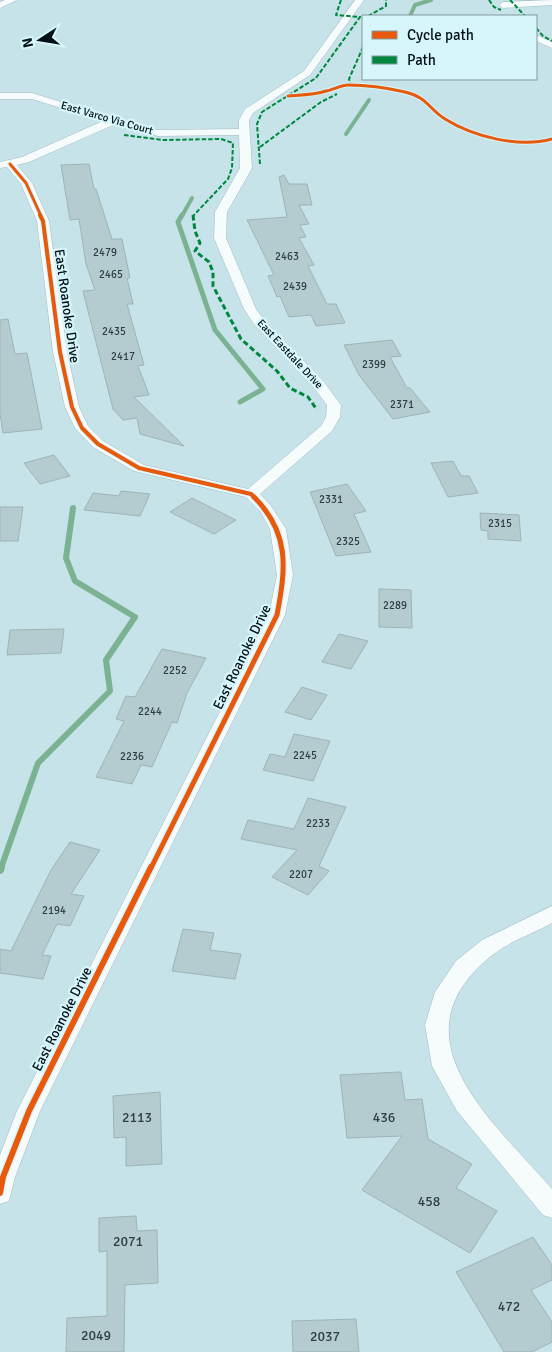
<svg xmlns="http://www.w3.org/2000/svg" width="552" height="1352" viewBox="0 0 552 1352" font-family="Signika,sans-serif">
<style>
.lines{fill:none;stroke-linecap:round;stroke-linejoin:round}
.stream-far3{stroke:#7bb392;stroke-width:4}
.stream-far2{stroke:#7bb392;stroke-width:5}
.stream-far1{stroke:#7bb392;stroke-width:6}
.stream{stroke:#7bb392;stroke-width:8}
.building{fill:#b4cbd0;stroke:#9db4b8}
.minor-casing{stroke:#a4bbc0;stroke-width:1}
.minor{fill:#f6fbfc;fill-rule:evenodd}
.quiet-far1{stroke:#00873e;stroke-width:2;stroke-dasharray:4.5 2;stroke-linecap:butt}
.quiet{stroke:#00873e;stroke-width:3;stroke-dasharray:5.5 3;stroke-linecap:butt}
.cycleway-far3-casing{stroke:#d7f6fc;stroke-width:5}
.cycleway-far2-casing{stroke:#d7f6fc;stroke-width:6}
.cycleway-far1-casing{stroke:#d7f6fc;stroke-width:8}
.cycleway-casing{stroke:#d7f6fc;stroke-width:9}
.cycleway-far3{stroke:#e8590c;stroke-width:3}
.cycleway-far2{stroke:#e8590c;stroke-width:4}
.cycleway-far1{stroke:#e8590c;stroke-width:5}
.cycleway{stroke:#e8590c;stroke-width:6}
.labels{text-anchor:middle;dominant-baseline:central;stroke-width:4.5;stroke-linejoin:round;paint-order:stroke}
.far-street-label{font-size:11px;fill:#001014;stroke:#d7f6fc}
.number-label{font-size:11px;fill:#2d3f43}
.street-label{font-size:14px;fill:#001014;stroke:#d7f6fc}
.near-number-label{font-size:14px;fill:#2d3f43}
</style>
<rect width="100%" height="100%" fill="#c6e3e9"/>
<g class="lines">
<g class="stream-far3">
<path d="M410,16L415,5L431,0"/>
<path d="M346,134L369,100"/>
<path d="M182,216L192,198"/>
</g>
<path class="stream-far2" d="M182,215L178,222L215,330L263,389L240,402"/>
<path class="stream-far1" d="M1,868L38,763L110,691L106,660L135,617L75,581L66,558L73,508"/>
<path class="stream" d="M0,870L1,867"/>
</g>
<g class="building">
<path d="M89,164L94,189H96L112,239H122L130,278H127L133,304H127L144,365L138,366L149,395L134,397L184,446L140,434L137,418L123,420L113,409L83,291L95,290L86,264L79,219L70,220L61,165Z"/>
<path d="M284,175L289,184H307L312,205H299L309,224L300,225L306,237L299,238L314,265L308,266L327,304H336L345,323L316,326L311,315L289,317L280,296L277,297L268,276L274,275L247,220L287,217L279,177Z"/>
<path d="M8,319L15,354L27,353L42,429L3,433L0,414V320Z"/>
<path d="M392,340L401,356L390,357L407,388H410L430,412L393,419L359,375L344,345Z"/>
<path d="M54,455L70,476L40,484L24,463Z"/>
<path d="M453,461L461,476H469L478,493L448,497L431,463Z"/>
<path d="M347,484L366,511L354,514L371,552L336,556L310,492Z"/>
<path d="M121,491L150,494L140,516L84,510L93,493L119,496Z"/>
<path d="M192,498L236,520L214,534L170,512Z"/>
<path d="M0,507H23L18,541H0Z"/>
<path d="M480,513L519,515L521,541L488,539V531L481,530Z"/>
<path d="M379,589L411,590L412,628L379,627Z"/>
<path d="M64,629L61,653L7,655L10,630Z"/>
<path d="M339,634L368,641L351,669L322,662Z"/>
<path d="M162,649L206,658L187,693L177,723L172,722L152,767L141,765L132,784L96,777L124,721L116,719L126,696L135,697Z"/>
<path d="M302,687L327,695L311,720L285,712Z"/>
<path d="M294,734L330,741L313,781L263,770L270,754L285,757Z"/>
<path d="M308,798L346,807L319,866L329,871L308,895L272,877L297,850L241,839L248,820L294,829Z"/>
<path d="M70,842L100,850L71,894L84,896L70,926L57,924L42,955L51,956L43,979L0,973V949L11,951L51,870Z"/>
<path d="M183,929L214,933L210,950L241,954L235,979L172,971Z"/>
<path d="M401,1072L405,1100L422,1099L428,1139L472,1164L456,1188L497,1211L470,1253L362,1190L402,1136L347,1138L340,1075Z"/>
<path d="M160,1092L162,1164L126,1166V1137L114,1138L113,1096Z"/>
<path d="M136,1216L137,1231L157,1230L158,1283L125,1285L124,1352H66L67,1318L107,1316V1251L99,1252V1218Z"/>
<path d="M533,1237L552,1265V1280L531,1290L552,1322V1342L532,1352H504L456,1272Z"/>
<path d="M356,1319L359,1352H293L292,1321Z"/>
</g>
<g class="lines">
<defs>
<g id="minor">
<path d="M5,0H17L0,8V2Z"/>
<path d="M355,0H364L310,75L253,113L249,120L252,168L227,212L226,238L256,309L265,321L324,382L341,405L340,417L332,431L260,494L271,506L286,529L293,575L285,615L40,1111L15,1177L9,1201L0,1204V1155L17,1111L269,615L277,575L270,529L260,511L246,497L134,471L93,447L75,428L65,407L53,352L37,221L21,184L7,167L0,168V162L22,157L103,121L32,99H0V93H32L142,127L158,130L239,129V120L245,109L304,71ZM113,125L158,136L239,135L240,168L215,212L214,238L244,309L254,324L314,388L327,405L326,417L321,426L248,489L144,465L103,441L88,426L79,407L67,352L49,221L32,183L17,165L29,162Z"/>
<path d="M552,0V5L503,8L499,5L503,2Z"/>
<path d="M536,35L552,42V48L536,41Z"/>
<path d="M552,906V923C534,933 511,941 495,953C388,1035 492,1120 552,1189V1218L543,1215L457,1111L432,1066L425,1025L435,992L456,961L482,940Z"/>
</g>
</defs>
<use href="#minor" class="minor-casing"/>
<use href="#minor" class="minor"/>
<g class="quiet-far1">
<path d="M341,0L336,15L360,17"/>
<path d="M489,0L494,7L501,10"/>
<path d="M510,0L525,16"/>
<path d="M368,16L386,6V0"/>
<path d="M536,28L543,36L552,41"/>
<path d="M351,87L349,79L363,47"/>
<path d="M124,135L163,140L221,139L233,143L232,168L228,179L193,216"/>
<path d="M260,147L321,102L337,94"/>
<path d="M260,164L257,124L262,112L316,78L360,17H363"/>
</g>
<path class="quiet" d="M193,215L195,231L200,243L195,251L209,262L213,272V286L241,339L277,371L290,388L308,397L317,410"/>
<defs>
<g id="cycleway-far3">
<path d="M288,96C300,95 314,95 326,91C333,90 341,85 348,85C365,85 388,88 405,92C427,97 429,109 445,119C474,137 519,148 552,139"/>
<path d="M10,164L26,183L41,216"/>
</g>
<path id="cycleway-far2" d="M40,215L43,221L60,352L72,407L82,428L98,444L139,468L251,494L255,498"/>
<path id="cycleway-far1" d="M151,868L277,615C286,568 290,533 254,497"/>
<path id="cycleway" d="M0,1193L3,1177L29,1111L151,867"/>
</defs>
<use href="#cycleway-far3" class="cycleway-far3-casing"/>
<use href="#cycleway-far2" class="cycleway-far2-casing"/>
<use href="#cycleway-far1" class="cycleway-far1-casing"/>
<use href="#cycleway" class="cycleway-casing"/>
<use href="#cycleway-far3" class="cycleway-far3"/>
<use href="#cycleway-far2" class="cycleway-far2"/>
<use href="#cycleway-far1" class="cycleway-far1"/>
<use href="#cycleway" class="cycleway"/>
</g>
<g class="labels">
<g class="far-street-label">
<text transform="translate(107 118) rotate(16)">East Varco Via Court</text>
<text transform="translate(290 354) rotate(47)">East Eastdale Drive</text>
</g>
<g class="number-label">
<text x="105" y="252">2479</text>
<text x="287" y="256">2463</text>
<text x="111" y="274">2465</text>
<text x="295" y="286">2439</text>
<text x="114" y="331">2435</text>
<text x="123" y="356">2417</text>
<text x="374" y="364">2399</text>
<text x="402" y="404">2371</text>
<text x="331" y="499">2331</text>
<text x="500" y="523">2315</text>
<text x="348" y="541">2325</text>
<text x="395" y="605">2289</text>
<text x="175" y="670">2252</text>
<text x="150" y="711">2244</text>
<text x="305" y="755">2245</text>
<text x="132" y="756">2236</text>
<text x="318" y="823">2233</text>
<text x="301" y="874">2207</text>
<text x="54" y="910">2194</text>
</g>
<g class="street-label">
<text transform="translate(67 306) rotate(82)">East Roanoke Drive</text>
<text transform="translate(242 657) rotate(-64)">East Roanoke Drive</text>
<text transform="translate(62 1019) rotate(-63)">East Roanoke Drive</text>
</g>
<g class="near-number-label">
<text x="137" y="1117">2113</text>
<text x="384" y="1117">436</text>
<text x="429" y="1201">458</text>
<text x="128" y="1241">2071</text>
<text x="509" y="1306">472</text>
<text x="96" y="1335">2049</text>
<text x="325" y="1336">2037</text>
</g>
</g>
<rect x="362" y="15" width="175" height="65" fill="#d7f6fc" stroke="#819a9f"/>
<rect x="372" y="31" width="25" height="8" fill="#e8590c" stroke="#819a9f"/>
<text x="407" y="40" font-size="15" fill="#001014">Cycle path</text>
<rect x="372" y="56" width="25" height="8" fill="#00873e" stroke="#819a9f"/>
<text x="407" y="65" font-size="15" fill="#001014">Path</text>
<g transform="translate(40 40) rotate(258)" stroke="#d7f6fc" stroke-width="4" paint-order="stroke">
<path d="M0-4L9 19L0 12L-9 19Z" fill="#001014"/>
<text y="-8" font-size="14" font-weight="bold" text-anchor="middle" fill="#001014">N</text>
</g>
</svg>
